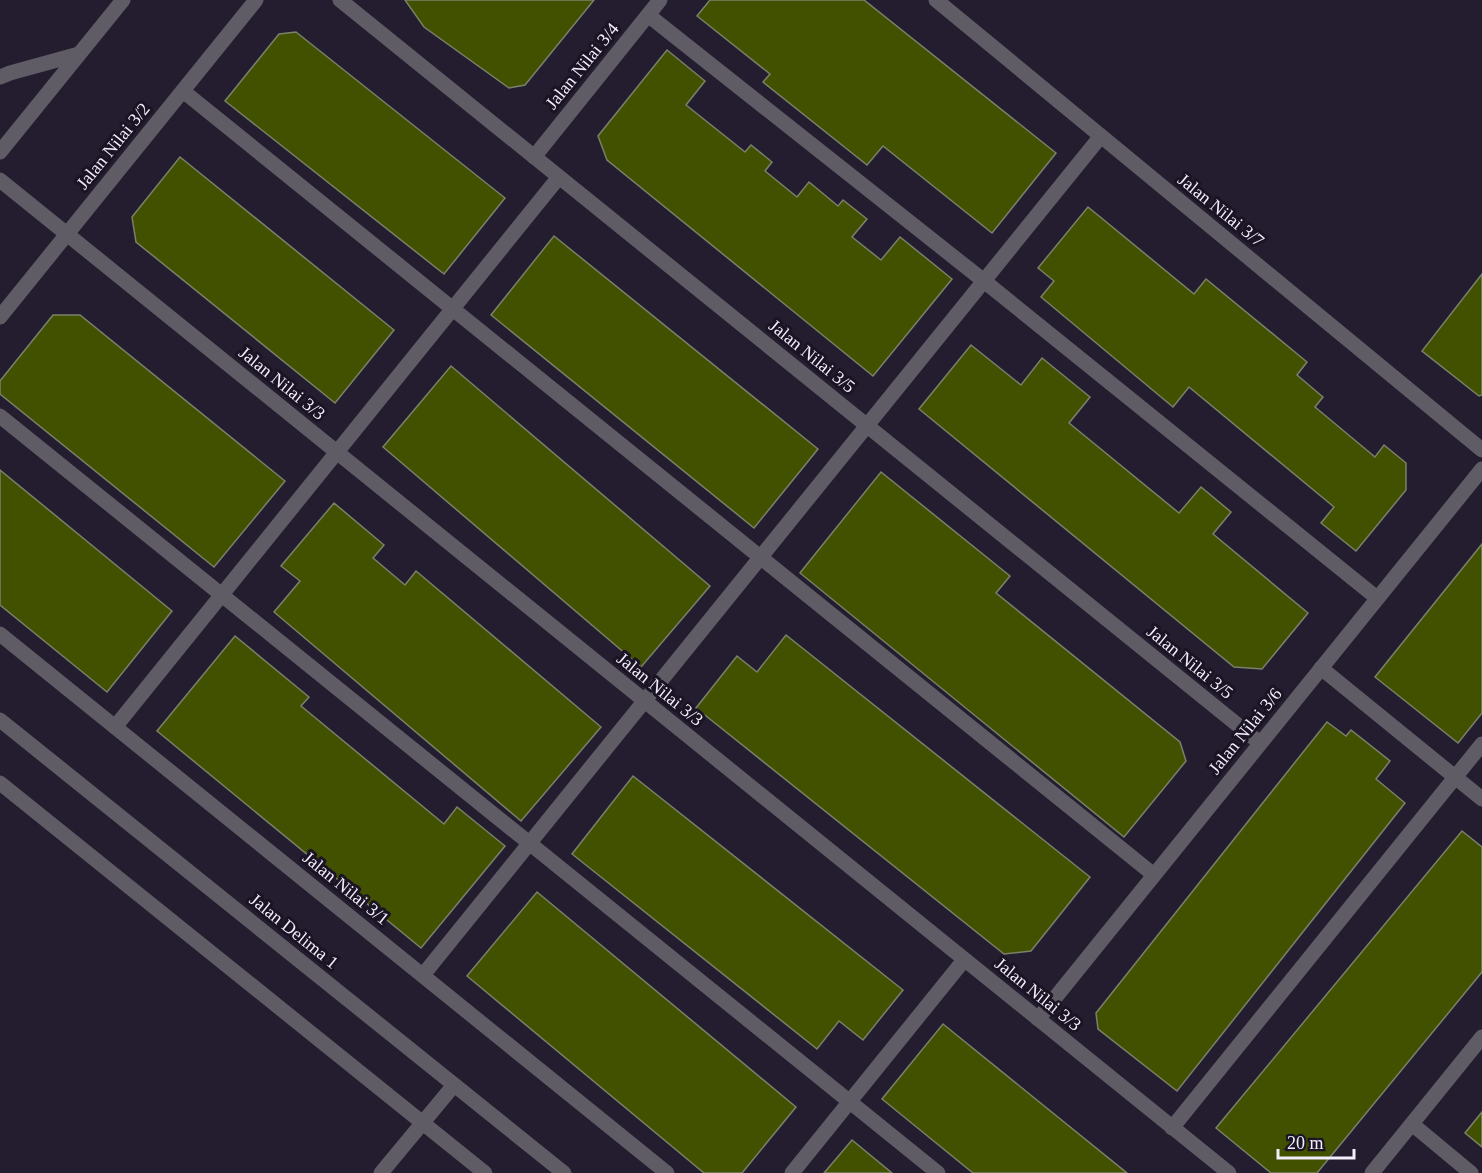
<svg xmlns="http://www.w3.org/2000/svg" width="1482" height="1173" viewBox="0 0 1482 1173" font-family="Georgia,serif">
<style>
.building{fill:#425100;stroke:#7a816a;stroke-width:1.5}
.lines{fill:none;stroke-linecap:round;stroke-linejoin:round}
.minor{stroke:#605c66;stroke-width:15}
.labels{text-anchor:middle;dominant-baseline:central;stroke-width:6;stroke-linejoin:round;paint-order:stroke}
.street-label{font-size:18px;fill:#f2eefb;stroke:#1b1425}
</style>
<rect width="100%" height="100%" fill="#241d2f"/>
<g class="building">
<path d="M405,0H594L525,85L509,88L424,27Z"/>
<path d="M710,0H864L1056,153L992,233L883,146L867,165L763,82L770,74L697,16Z"/>
<path d="M296,32L505,198L444,274L225,101L279,34Z"/>
<path d="M667,50L705,81L686,105L745,152L751,145L772,162L765,171L797,197L809,182L838,206L843,200L867,219L852,237L881,260L900,237L952,279L873,376L607,160L598,136Z"/>
<path d="M180,157L394,330L335,403L136,242L132,217Z"/>
<path d="M1088,207L1194,294L1206,279L1307,362L1297,375L1323,397L1315,407L1375,457L1384,445L1406,463V490L1356,551L1321,523L1334,507L1189,387L1173,407L1041,297L1054,281L1038,268Z"/>
<path d="M554,236L818,449L754,528L491,315Z"/>
<path d="M1482,274V395L1479,396L1422,351Z"/>
<path d="M53,315H80L285,481L214,567L0,394V381Z"/>
<path d="M971,345L1021,385L1042,358L1090,397L1069,423L1179,513L1201,487L1231,512L1213,534L1308,613L1262,669L1234,667L919,409Z"/>
<path d="M451,366L710,586L641,667L383,447Z"/>
<path d="M0,470L172,611L107,692L0,605Z"/>
<path d="M881,472L1010,576L996,593L1180,742L1186,761L1124,837L800,573Z"/>
<path d="M334,503L384,545L373,558L405,585L416,571L601,727L521,821L274,612L300,581L281,566Z"/>
<path d="M1482,544V713L1458,743L1375,677Z"/>
<path d="M786,635L1090,877L1031,951L1004,954L696,708L737,656L757,672Z"/>
<path d="M235,636L309,697L301,706L444,824L457,807L505,846L421,948L157,731Z"/>
<path d="M1327,722L1346,736L1351,730L1390,761L1376,779L1405,803L1177,1091L1098,1029L1096,1013Z"/>
<path d="M633,776L903,990L863,1040L839,1021L817,1049L572,854Z"/>
<path d="M1462,831L1482,847V972L1317,1173H1271L1216,1128Z"/>
<path d="M537,892L796,1107L742,1173H704L467,976Z"/>
<path d="M943,1024L1127,1173H973L882,1099Z"/>
<path d="M1482,1112V1147L1465,1133Z"/>
<path d="M852,1140L892,1173H824Z"/>
</g>
<g class="lines">
<g class="minor">
<path d="M340,0L1260,743"/>
<path d="M936,0L1482,450"/>
<path d="M648,15L984,281L1377,598"/>
<path d="M0,77L10,73L79,54"/>
<path d="M183,91L1154,875"/>
<path d="M0,152L123,0"/>
<path d="M534,157L660,0"/>
<path d="M0,180L1229,1173"/>
<path d="M0,317L256,0"/>
<path d="M0,416L938,1173"/>
<path d="M0,634L667,1173"/>
<path d="M1321,668L1482,799"/>
<path d="M0,720L564,1173"/>
<path d="M115,727L559,177"/>
<path d="M0,783L485,1173"/>
<path d="M423,975L1101,136"/>
<path d="M1038,1019L1482,469"/>
<path d="M1412,1124L1471,1173"/>
<path d="M1172,1128L1482,744"/>
<path d="M381,1173L454,1085"/>
<path d="M792,1173L964,960"/>
<path d="M1372,1173L1482,1037"/>
</g>
</g>
<g class="labels">
<g class="street-label">
<text transform="translate(582 66) rotate(-51)">Jalan Nilai 3/4</text>
<text transform="translate(113 146) rotate(-51)">Jalan Nilai 3/2</text>
<text transform="translate(1221 210) rotate(39)">Jalan Nilai 3/7</text>
<text transform="translate(812 356) rotate(39)">Jalan Nilai 3/5</text>
<text transform="translate(282 383) rotate(39)">Jalan Nilai 3/3</text>
<text transform="translate(1190 662) rotate(39)">Jalan Nilai 3/5</text>
<text transform="translate(660 689) rotate(39)">Jalan Nilai 3/3</text>
<text transform="translate(1245 731) rotate(-51)">Jalan Nilai 3/6</text>
<text transform="translate(346 888) rotate(39)">Jalan Nilai 3/1</text>
<text transform="translate(294 931) rotate(39)">Jalan Delima 1</text>
<text transform="translate(1038 994) rotate(39)">Jalan Nilai 3/3</text>
</g>
</g>
<path d="M1278 1149v9h76v-9" fill="none" stroke="#f2eefb" stroke-width="3"/>
<text x="1287" y="1149" font-size="18" fill="#f2eefb" stroke="#1b1425" stroke-width="4.5" paint-order="stroke">20 m</text>
</svg>
